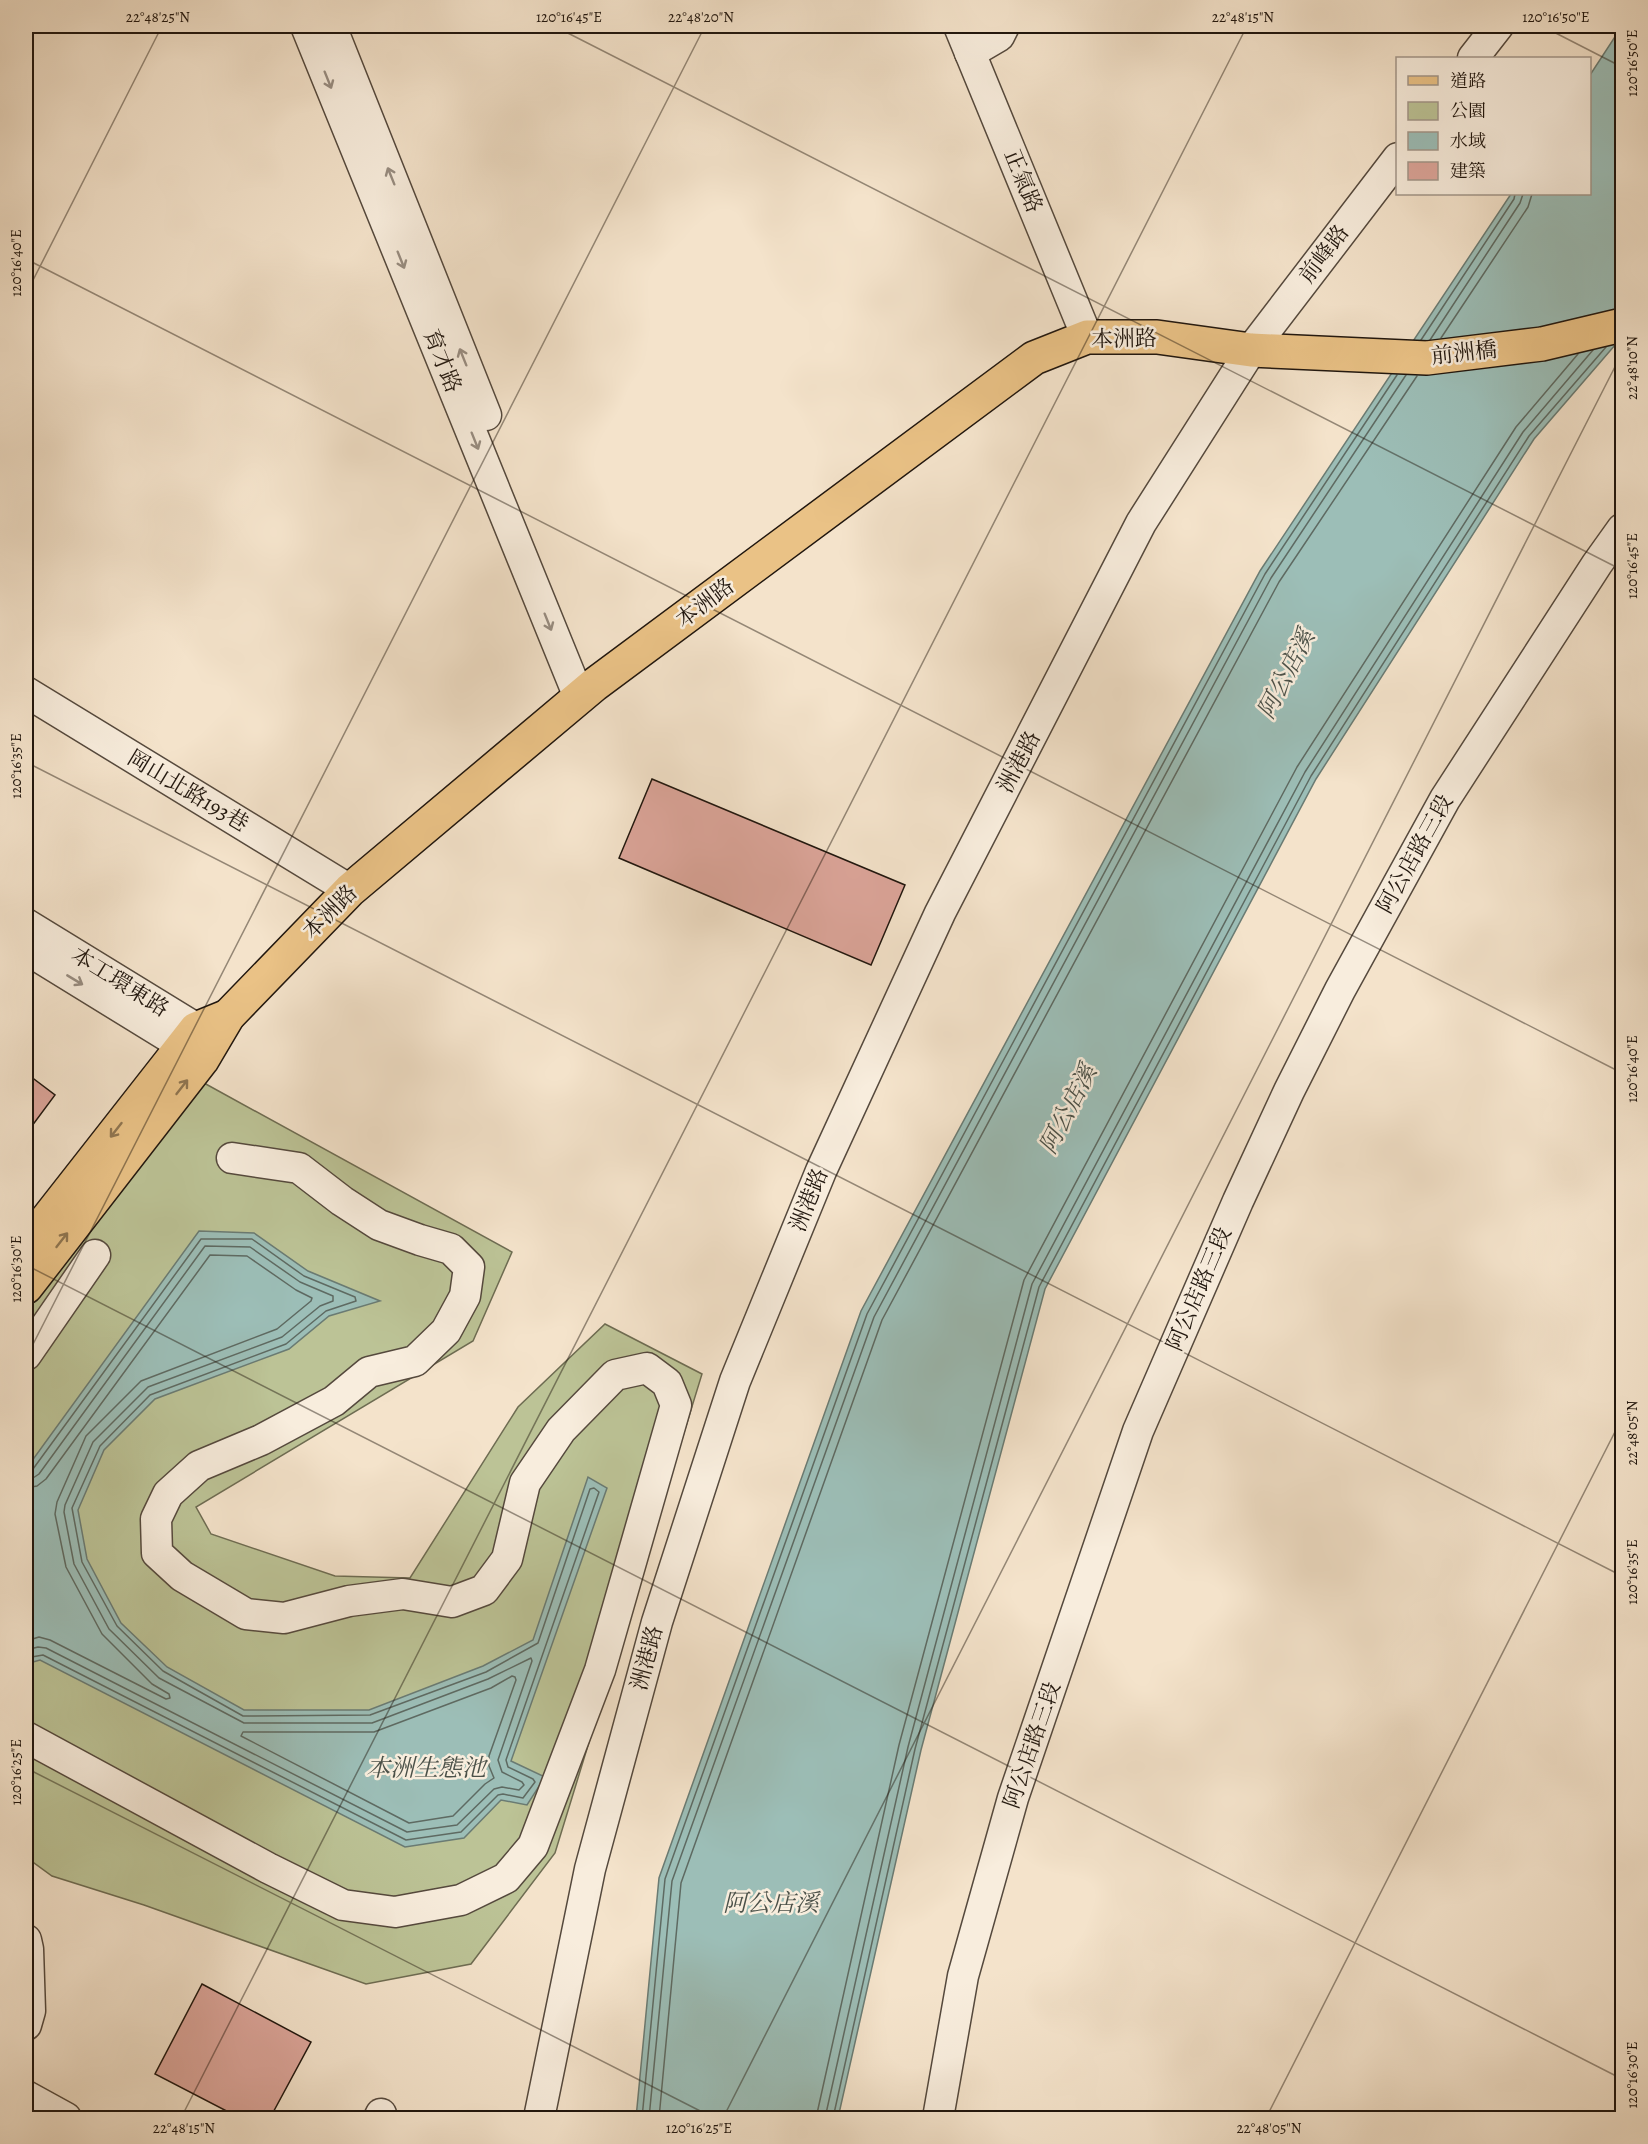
<svg xmlns="http://www.w3.org/2000/svg" width="1648" height="2144" viewBox="0 0 1648 2144" font-family="Alegreya,'Noto Serif TC',serif">
<style>
.green{fill:#bcc396;stroke:#6e6c52;stroke-width:1.5}
.water{fill:#9cbeb7;stroke:#6a7b73;stroke-width:1.5}
.lines{fill:none;stroke-linecap:round;stroke-linejoin:round}
.shore{stroke:#5e6a62;stroke-width:1.5}
.building{fill:#dca59a;stroke:#20160e;stroke-width:1.5}
.minor-casing{stroke:#55493d;stroke-width:33}
.major-casing{stroke:#20160e;stroke-width:36}
.minor{stroke:#f8eddd;stroke-width:30}
.major{stroke:#eac286;stroke-width:33}
.oneway{stroke:#978c80}
.oneway2{stroke:#8f7550}
.ticks{fill:none;stroke:#20160e;stroke-width:1.5;stroke-opacity:0.45}
.labels{text-anchor:middle;dominant-baseline:central;stroke-width:5;stroke-linejoin:round;paint-order:stroke}
.street-label{font-size:22px;fill:#20160e;stroke:#f8eddd}
.water-label{font-size:24px;font-style:italic;fill:#4b5149;stroke:#f8eddd}
.neatline{fill:none;stroke:#20160e;stroke-width:2}
.ticks-label{font-size:15px;text-anchor:middle;fill:#20160e}
</style>
<rect width="100%" height="100%" fill="#f4e3cb"/>
<filter id="stains"><feTurbulence type="fractalNoise" baseFrequency=".00333" numOctaves="4"/><feColorMatrix values="0 0 0 0 .2 0 0 0 0 .09 0 0 0 0 .02 0 0 0 .5 -.17"/></filter>
<radialGradient id="worn" r=".72"><stop offset=".6" stop-color="#630" stop-opacity="0"/><stop offset="1" stop-color="#630" stop-opacity=".3"/></radialGradient>
<path class="green" d="M204,1083L512,1252L473,1341L196,1507L211,1534L335,1576L410,1578L518,1407L605,1324L702,1374L555,1853L471,1964L366,1984L144,1905L52,1876L26,1857V1312Z"/>
<g class="water">
<path d="M1622,26V337L1534,439L1316,779L1045,1289L921,1750L838,2118H636L659,1878L861,1311L1260,571L1511,194H1590V75Z"/>
<path d="M199,1231L254,1233L308,1271L380,1301L329,1316L289,1349L155,1399L104,1450L78,1510L87,1559L121,1623L167,1667L244,1710H369L483,1666L533,1640L588,1477L607,1488L511,1761L545,1777L527,1805L501,1800L464,1838L405,1847L40,1660L26,1664V1469Z"/>
</g>
<g class="lines">
<g class="shore">
<path d="M1441,338L1528,207L1532,194"/>
<path d="M1421,340L1514,199L1515,194"/>
<path d="M1430,340L1520,203L1523,194"/>
<path d="M26,1471L33,1469L201,1239H252L304,1276L355,1297L356,1301L326,1311L286,1344L150,1395L100,1446L72,1508L82,1562L117,1626L163,1671L243,1716L370,1715L486,1672L538,1643L590,1489L594,1488L599,1492L506,1760L508,1767L533,1779L535,1782L523,1798L503,1794L498,1795L461,1832L406,1840L43,1655L26,1658"/>
<path d="M26,1479L33,1478L39,1474L205,1246L250,1247L300,1282L333,1296V1301L320,1306L282,1337L148,1387L93,1442L65,1505L64,1512L74,1564L109,1629L159,1678L244,1723H372L488,1679L531,1658L532,1661L498,1760L502,1772L522,1782L524,1785L519,1790L502,1787L494,1789L457,1825L407,1832L46,1648L38,1647L26,1650"/>
<path d="M26,1488L37,1486L46,1479L210,1255L247,1256L296,1290L312,1298L311,1301L277,1329L141,1381L86,1436L57,1502L55,1514L66,1567L102,1634L152,1684L169,1694L170,1698L166,1699L50,1640L39,1637L26,1641"/>
<path d="M512,1676L515,1677L516,1680L489,1756V1766L494,1778L485,1784L453,1816L409,1823L241,1736L243,1732H374L491,1688Z"/>
<path d="M642,2118L665,1879L867,1314L1265,574L1397,375"/>
<path d="M649,2118L672,1881L874,1317L1271,578L1406,375"/>
<path d="M659,2118L681,1883L882,1320L1279,582L1417,376"/>
<path d="M816,2118L899,1745L1024,1280L1297,767L1516,427L1578,354"/>
<path d="M825,2118L908,1747L1032,1284L1305,772L1523,432L1593,350"/>
<path d="M833,2118L915,1749L1039,1287L1311,776L1529,436L1606,347"/>
</g>
</g>
<g class="building">
<path d="M652,779L905,885L871,965L619,858Z"/>
<path d="M26,1073L55,1095L26,1134Z"/>
<path d="M202,1984L311,2042L270,2118H240L155,2074Z"/>
</g>
<g class="lines">
<defs>
<g id="minor">
<path d="M306,26L579,697"/>
<path d="M331,26L486,415"/>
<path d="M959,26L1087,337"/>
<path d="M970,53L999,36L1004,26"/>
<path d="M1473,58L1498,26"/>
<path d="M26,692L350,890"/>
<path d="M26,924L215,1040"/>
<path d="M26,949L182,1045L201,1059"/>
<path d="M26,1355L95,1255"/>
<path d="M26,1737L268,1868L343,1905L395,1912L461,1900L506,1878L533,1846L600,1670L676,1405L667,1383L647,1368L615,1375L561,1430L525,1483L507,1559L484,1590L452,1602L403,1594L349,1601L284,1618L246,1614L182,1576L157,1553L156,1519L168,1494L199,1466L261,1440L334,1401L369,1372L415,1361L446,1331L465,1296L469,1267L451,1249L420,1240L379,1225L342,1201L299,1168L232,1158"/>
<path d="M26,1940L28,1949L30,2011L26,2025"/>
<path d="M26,2096L66,2118"/>
<path d="M379,2118L381,2114"/>
<path d="M539,2118L590,1869L657,1622L735,1381L821,1171L940,913L1141,523L1251,350L1398,158"/>
<path d="M938,2118L963,1976L1013,1798L1138,1431L1238,1201L1289,1091L1340,990L1445,799L1597,564L1622,529"/>
</g>
<g id="major">
<path d="M26,1246L196,1029L228,1016"/>
<path d="M26,1287L202,1060L228,1016L350,890L594,685L1034,358L1087,337H1157L1251,350L1427,358L1542,344L1622,325"/>
</g>
</defs>
<use href="#minor" class="minor-casing"/>
<use href="#major" class="major-casing"/>
<use href="#minor" class="minor"/>
<use href="#major" class="major"/>
</g>
<defs><path id="oneway-shaft" d="M-6 0H5M1.5-3L5.5 0L1.5 3" fill="none" stroke-width="1.6" stroke-linecap="round" stroke-linejoin="round" transform="scale(1.5)"/></defs>
<g class="oneway">
<use href="#oneway-shaft" transform="translate(328 80) rotate(68)"/>
<use href="#oneway-shaft" transform="translate(391 176) rotate(-112)"/>
<use href="#oneway-shaft" transform="translate(401 260) rotate(68)"/>
<use href="#oneway-shaft" transform="translate(463 357) rotate(-112)"/>
<use href="#oneway-shaft" transform="translate(475 441) rotate(68)"/>
<use href="#oneway-shaft" transform="translate(548 622) rotate(68)"/>
<use href="#oneway-shaft" transform="translate(75 980) rotate(31)"/>
</g>
<g class="oneway2">
<use href="#oneway-shaft" transform="translate(182 1087) rotate(-52)"/>
<use href="#oneway-shaft" transform="translate(116 1130) rotate(128)"/>
<use href="#oneway-shaft" transform="translate(62 1240) rotate(-52)"/>
</g>
<path class="ticks" d="M554,26L1622,570M1542,26L1622,67M26,259L1622,1073M26,294L162,26M26,762L1622,1576M26,1265L1622,2079M26,1358L705,26M26,1768L714,2118M181,2118L1247,26M723,2118L1622,353M1266,2118L1622,1418"/>
<g class="labels">
<g class="street-label">
<text transform="translate(1023 181) rotate(68)">正氣路</text>
<text transform="translate(1324 254) rotate(-53)">前峰路</text>
<text transform="translate(1124 339) rotate(-1)">本洲路</text>
<text transform="translate(1464 353) rotate(-6)">前洲橋</text>
<text transform="translate(442 361) rotate(68)">育才路</text>
<text transform="translate(705 603) rotate(-37)">本洲路</text>
<text transform="translate(1019 762) rotate(-62)">洲港路</text>
<text transform="translate(188 791) rotate(31)">岡山北路193巷</text>
<text transform="translate(1415 854) rotate(-61)">阿公店路三段</text>
<text transform="translate(330 912) rotate(-45)">本洲路</text>
<text transform="translate(120 982) rotate(32)">本工環東路</text>
<text transform="translate(809 1200) rotate(-68)">洲港路</text>
<text transform="translate(1199 1289) rotate(-67)">阿公店路三段</text>
<text transform="translate(647 1658) rotate(-75)">洲港路</text>
<text transform="translate(1032 1745) rotate(-71)">阿公店路三段</text>
</g>
<g class="water-label">
<text transform="translate(1286 674) rotate(-63)">阿公店溪</text>
<text transform="translate(1068 1109) rotate(-63)">阿公店溪</text>
<text x="426" y="1768">本洲生態池</text>
<text x="771" y="1903">阿公店溪</text>
</g>
</g>
<rect width="1648" height="2144" fill="none" stroke="#f4e3cb" stroke-width="66"/>
<rect x="1396" y="57" width="195" height="138" fill="#f8eddd" stroke="#a2978a" stroke-width="1.5"/>
<rect x="1408" y="76" width="30" height="9" fill="#eac286" stroke="#a2978a" stroke-width="1.5"/>
<text x="1450" y="87" font-size="18" fill="#20160e">道路</text>
<rect x="1408" y="102" width="30" height="18" fill="#bcc396" stroke="#a2978a" stroke-width="1.5"/>
<text x="1450" y="117" font-size="18" fill="#20160e">公園</text>
<rect x="1408" y="132" width="30" height="18" fill="#9cbeb7" stroke="#a2978a" stroke-width="1.5"/>
<text x="1450" y="147" font-size="18" fill="#20160e">水域</text>
<rect x="1408" y="162" width="30" height="18" fill="#dca59a" stroke="#a2978a" stroke-width="1.5"/>
<text x="1450" y="177" font-size="18" fill="#20160e">建築</text>
<rect x="33" y="33" width="1582" height="2078" class="neatline"/>
<g class="ticks-label">
<text x="158" y="22">22°48'25"N</text>
<text x="569" y="22">120°16'45"E</text>
<text x="701" y="22">22°48'20"N</text>
<text x="1243" y="22">22°48'15"N</text>
<text x="1556" y="22">120°16'50"E</text>
<text transform="translate(1632 63) rotate(-90)" y="5">120°16'50"E</text>
<text transform="translate(16 263) rotate(-90)" y="5">120°16'40"E</text>
<text transform="translate(1632 368) rotate(-90)" y="5">22°48'10"N</text>
<text transform="translate(1632 566) rotate(-90)" y="5">120°16'45"E</text>
<text transform="translate(16 766) rotate(-90)" y="5">120°16'35"E</text>
<text transform="translate(1632 1069) rotate(-90)" y="5">120°16'40"E</text>
<text transform="translate(16 1269) rotate(-90)" y="5">120°16'30"E</text>
<text transform="translate(1632 1433) rotate(-90)" y="5">22°48'05"N</text>
<text transform="translate(1632 1572) rotate(-90)" y="5">120°16'35"E</text>
<text transform="translate(16 1772) rotate(-90)" y="5">120°16'25"E</text>
<text transform="translate(1632 2075) rotate(-90)" y="5">120°16'30"E</text>
<text x="184" y="2133">22°48'15"N</text>
<text x="699" y="2133">120°16'25"E</text>
<text x="1269" y="2133">22°48'05"N</text>
</g>
<rect width="100%" height="100%" filter="url(#stains)"/>
<rect width="100%" height="100%" fill="url(#worn)"/>
</svg>
